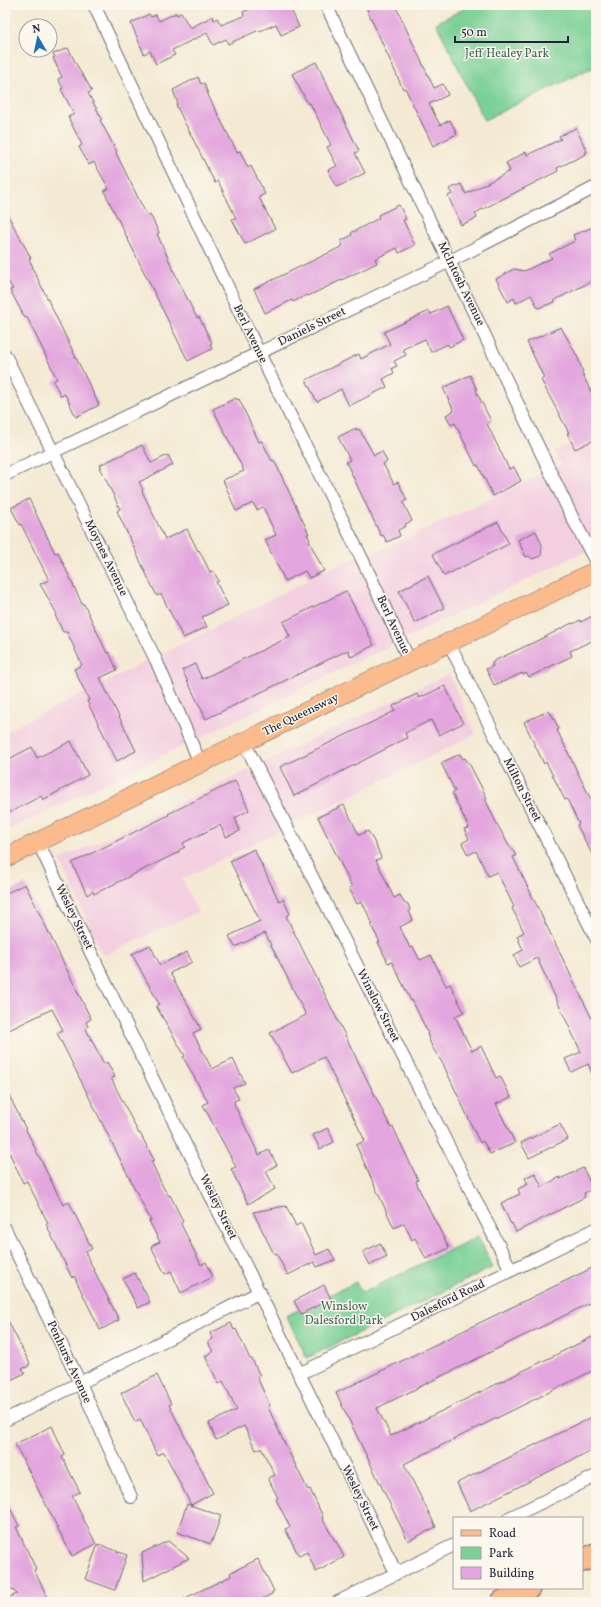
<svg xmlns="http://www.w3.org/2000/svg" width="601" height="1607" viewBox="0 0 601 1607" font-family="Vollkorn,serif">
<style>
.built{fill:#f3cfe0}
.green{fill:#7ad095;stroke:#4e7968}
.building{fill:#e3a6de}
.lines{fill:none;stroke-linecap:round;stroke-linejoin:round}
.minor-casing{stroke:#6c6871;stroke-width:14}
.primary-casing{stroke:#6c6871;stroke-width:20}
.motorway-casing{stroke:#6c6871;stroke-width:24}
.minor{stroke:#fff;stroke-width:12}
.primary{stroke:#fbbb8d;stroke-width:19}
.motorway{stroke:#fbbb8d;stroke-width:22}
.labels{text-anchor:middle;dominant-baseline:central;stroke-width:3;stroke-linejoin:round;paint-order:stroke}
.park-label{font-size:12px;fill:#415f5a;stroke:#fbf7ec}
.street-label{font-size:12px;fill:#22223b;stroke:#fbf7ec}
</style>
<rect width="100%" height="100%" fill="#fbf7ec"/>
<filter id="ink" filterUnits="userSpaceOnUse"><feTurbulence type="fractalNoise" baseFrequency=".025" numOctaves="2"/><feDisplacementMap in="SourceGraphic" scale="8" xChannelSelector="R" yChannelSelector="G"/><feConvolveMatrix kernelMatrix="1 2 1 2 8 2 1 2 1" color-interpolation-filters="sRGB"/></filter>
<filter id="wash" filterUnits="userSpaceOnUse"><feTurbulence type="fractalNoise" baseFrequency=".012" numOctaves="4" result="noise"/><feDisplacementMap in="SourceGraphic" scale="16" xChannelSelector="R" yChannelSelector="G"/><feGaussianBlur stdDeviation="0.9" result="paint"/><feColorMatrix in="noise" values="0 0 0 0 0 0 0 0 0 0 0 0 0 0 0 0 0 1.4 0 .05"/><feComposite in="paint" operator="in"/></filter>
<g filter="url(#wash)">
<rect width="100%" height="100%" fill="#f4ead4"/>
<g class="built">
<path d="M596,434V546L5,832V732L349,560L377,552L561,465L555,451Z"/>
<path d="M449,674L476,734L182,879L198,912L103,956L60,860Z"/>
</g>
<g class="green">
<path d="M471,5H596V66L484,120L436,23Z"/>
<path d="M478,1236L493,1267L307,1358L286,1316L356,1282L362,1293Z"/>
</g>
<g id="blocks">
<g class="building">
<path d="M259,5H289L299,27L281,35L276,24L260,31L259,30L228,44L226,39L213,45L207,33L172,50L175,55L156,64L150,51L144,54L131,23L149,14L151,17L156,15L159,21L176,13L177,15L181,13L190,28L213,16L214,20L217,18L221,25L244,16L243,12Z"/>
<path d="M365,5H395L434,88L443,84L448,95L429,104L440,125L450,120L457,134L433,146L405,88L403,89Z"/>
<path d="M68,48L82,75H83L92,91L88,93L102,119L100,120L117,152L116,153L147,216L150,214L159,233L157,234L163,247L178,280L197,318L199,317L212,343L210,344L212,349L188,361L104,191L109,189L94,162L89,165L79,147L82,145L68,117L74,114L61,89L63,88L58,79L62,77L53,58L55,57L53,54Z"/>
<path d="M316,62L359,151L355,153L365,173L337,187L328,170L337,166L327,147L331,145L310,103L308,104L292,74Z"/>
<path d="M198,77L201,84L204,83L209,97L237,152L240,151L248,168L251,166L265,194L259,197L275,229L245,244L232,219L236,218L218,181L215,183L176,105L178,104L173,90Z"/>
<path d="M576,128L587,152H585L586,154L557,168L558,171L475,213L477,218L461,225L448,196L452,194L449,189L461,184L466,194L510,171L506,163L526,152L527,155L561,139L559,136Z"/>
<path d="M399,205L406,219L403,220L415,245L399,253L397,248L375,259L377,263L308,296L307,295L293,302L292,300L265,313L254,289L343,246L341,241L352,235L351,233L379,218L378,215Z"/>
<path d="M5,210L31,258L29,259L33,267H32L99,405L76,417L65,394L61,396L53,381L57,379L27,317L25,318L10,290L13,289L5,277Z"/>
<path d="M596,226V279L555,300V302L538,308L531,295L516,303L514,298L508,302L496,279L514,269L524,271L552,258L549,254L575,241L573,235Z"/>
<path d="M447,306L463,340L449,347L448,344L431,352L425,339L403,349L406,355L394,361L397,366L392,368L394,373L383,379L387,387L349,406L341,389L317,402L306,380L359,354L361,359L390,344L384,332L429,311L431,314Z"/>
<path d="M561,327L578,358L583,372L582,373L592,394L596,392V439L575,449L567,433H569L541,380L544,378L527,342Z"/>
<path d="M470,375L477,390L476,391L491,421L487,424L509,469L514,467L521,481L493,496L478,465L476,466L455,423L451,425L446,415L454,411L443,388Z"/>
<path d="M236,398L237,400L239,399L259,442L262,441L272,461L274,460L309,534H307L310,540L309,541L324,571L309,578L305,571L285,581L265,540L276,535L263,507L257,510L253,503L236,511L223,480L244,471L213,409Z"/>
<path d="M356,428V430L359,429L374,455L382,451L387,462L383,464L394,484L398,482L407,500L403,502L412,521L405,524L406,526L398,530L400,536L387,542L383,535L381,536L346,462L350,460L338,437Z"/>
<path d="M142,445L151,463L168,455L173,465L139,482L143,490L142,491L165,539L187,529L198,551L199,550L210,572L213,571L219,581L216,582L228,605L202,617L207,627L183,638L161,594L157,596L149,580L117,511L120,509L100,467H102L100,465Z"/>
<path d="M29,499L55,553L58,552L82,604H84L107,653L109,652L117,670L100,678L136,751L117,761L87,701L89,700L74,669L82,665L67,632H63L55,615L57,614L40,584L49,580L21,524L20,525L11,508Z"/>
<path d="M498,522L509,544L444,576L433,554Z"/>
<path d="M536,531L542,545L541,556L532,559L529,556L526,557L518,540Z"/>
<path d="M428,576L444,608L415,623L399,591Z"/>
<path d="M346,591L374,645L351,657L348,650L206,719L182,670L195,664L202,679L279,642L290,637L283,622Z"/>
<path d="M596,614V639L570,651L572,656L529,677L526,673L523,675L522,673L505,681L494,685L486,669L493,666L492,663L494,661L543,638L572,623L573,624L580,620L581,622Z"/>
<path d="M445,686L463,723L439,735L431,720L405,733L407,738L294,796L280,767L395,711L393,706L417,694L419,698Z"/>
<path d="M548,711L549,713H551L559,729L557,730L596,810V862L577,825L579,824L567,799L565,800L546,762L544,764L524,722Z"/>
<path d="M71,741L88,775L43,800L41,796L5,815V761L32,747L37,758Z"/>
<path d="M460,754L463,759L465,758L470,765L487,798L485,799L495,820L509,846L511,847L516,856L513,857L596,1027V1081L588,1064L571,1072L565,1059L581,1052L537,958L519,967L514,955L523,950L517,936L524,932L512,908L514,907L497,872L488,876L476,851L468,855L462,843L469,839L464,829L469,828L452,793L455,791L441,763Z"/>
<path d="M235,781L249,810L235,818L240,831L226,837L220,825L183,843L185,847L179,850V852L94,894L93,891L87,895L72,863L169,815L168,814Z"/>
<path d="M344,805L359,835L368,831L376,845L381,858L376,860L394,898L400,895L404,903L408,904L410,909L409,911L413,920L400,927L410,948L413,947L420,960L431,955L446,986L450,984L464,1012L455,1016L472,1051L481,1046L496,1078L500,1076L511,1097L496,1104L515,1143L490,1154L483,1141L480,1143L443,1064L432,1047L427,1034L428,1033L412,1000L411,1001L392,962L388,963L378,942H380L371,925L373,924L362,902L357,904L349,888L352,887L318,817Z"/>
<path d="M254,849L279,901L283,899L290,914L286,916L391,1128L393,1127L418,1180L416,1181L419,1189L449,1248L426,1259L415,1238L412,1240L404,1223L394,1228L356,1145L365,1141L324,1057L292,1073L270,1033L306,1015L265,933L235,947L229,936L260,921L230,861Z"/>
<path d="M25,884L91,1019L86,1022L88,1027L86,1029L104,1064L107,1062L115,1077L111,1078L139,1134L140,1133L154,1160L151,1161L164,1189L169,1196L170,1195L183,1221L181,1224L201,1265L206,1262L213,1277L181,1293L171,1271L165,1274L151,1246L160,1242L149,1221H151L57,1033L63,1030L52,1009L5,1032V894Z"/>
<path d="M150,945L160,965L187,952L192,962L170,973L201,1029L193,1033L212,1069L233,1059L245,1083L233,1088L239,1099L234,1101L235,1106L259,1155L269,1150L277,1165L266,1171L275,1189L248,1204L231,1169L236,1167L203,1105L208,1102L183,1057L185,1056L156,1006L159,1004L132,954Z"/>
<path d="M5,1087L63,1205L69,1202L92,1249L85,1252L119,1320L100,1330L74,1276L72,1278L46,1224L48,1223L27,1181L23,1183L5,1143Z"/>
<path d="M560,1124L568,1139L529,1158L521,1143Z"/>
<path d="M328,1128L334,1142L320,1149L313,1135Z"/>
<path d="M583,1168L593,1189L584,1193L585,1197L516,1232L512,1223L511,1224L501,1203L520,1194L518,1189L528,1184L525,1178L535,1173L542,1187L560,1177V1179Z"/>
<path d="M286,1206L296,1226L301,1223L316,1255L329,1249L335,1260L317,1267L314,1262L288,1275L276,1253L274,1254L253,1212Z"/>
<path d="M380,1243L387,1257L370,1265L363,1252Z"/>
<path d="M596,1266V1300L377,1408L391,1436L596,1335V1369L404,1464L436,1527L408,1541L336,1393Z"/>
<path d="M135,1273L150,1302L138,1308L123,1279Z"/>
<path d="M324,1285L331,1299L301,1314L294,1301Z"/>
<path d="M5,1315L30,1364L28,1365L29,1366L22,1369L25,1373L5,1383Z"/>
<path d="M231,1323L234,1330L236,1329L250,1359H252L260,1376L257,1377L270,1406L268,1407L282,1438L308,1490L310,1489L323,1517L322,1518L335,1541H336L344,1557L316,1572L307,1552L299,1556L285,1529L290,1527L276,1499L278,1498L268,1478L275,1475L261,1448L256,1450L244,1426L216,1440L209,1423L237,1410L223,1381L219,1384L205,1356L213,1352L208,1342L213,1339L210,1333Z"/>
<path d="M157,1375L171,1404L169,1405L213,1493L191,1505L164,1452L157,1455L140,1419L135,1422L121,1393Z"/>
<path d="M596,1415V1448L470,1511L457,1483Z"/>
<path d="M52,1426L65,1455L62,1457L80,1492L72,1496L96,1544L72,1556L15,1444Z"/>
<path d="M5,1498L19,1526L16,1527L36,1569L34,1570L50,1602H5V1599L17,1594L5,1582Z"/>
<path d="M187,1504L221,1516L211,1544L177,1532Z"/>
<path d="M168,1541L189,1558L144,1581L142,1553Z"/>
<path d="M98,1544L127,1555L115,1590L85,1579Z"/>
<path d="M258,1559L274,1591L272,1592V1594L256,1602H177L231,1576L230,1573Z"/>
</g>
</g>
</g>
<g filter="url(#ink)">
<use href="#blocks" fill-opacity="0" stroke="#6c6871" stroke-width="1"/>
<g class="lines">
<defs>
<g id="minor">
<path d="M94,5L259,353L363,561L410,662"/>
<path d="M326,5L573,519L596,562"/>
<path d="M5,355L156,660L200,763"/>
<path d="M5,475L450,261L596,187"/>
<path d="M449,643L490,726L596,938"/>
<path d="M244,742L511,1270"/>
<path d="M38,842C153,1087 280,1328 396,1573"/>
<path d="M5,1229L80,1383L131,1497"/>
<path d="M299,1374L596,1229"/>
<path d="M5,1420L80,1383L260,1292"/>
<path d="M509,1518L596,1476"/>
<path d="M338,1602L454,1545"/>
</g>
<path id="primary" d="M5,858L596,571"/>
<g id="motorway">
<path d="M582,1561L596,1554"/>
<path d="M502,1602L529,1588"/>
</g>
</defs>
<use href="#minor" class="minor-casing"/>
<use href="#primary" class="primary-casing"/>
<use href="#motorway" class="motorway-casing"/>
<use href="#minor" class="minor"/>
<use href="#primary" class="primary"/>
<use href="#motorway" class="motorway"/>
</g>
</g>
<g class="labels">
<g class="park-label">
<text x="507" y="54">Jeff Healey Park</text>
<text x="344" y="1307">Winslow<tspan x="344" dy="14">Dalesford Park</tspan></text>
</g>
<g class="street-label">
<text transform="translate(461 284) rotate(64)">McIntosh Avenue</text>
<text transform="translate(312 327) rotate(-26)">Daniels Street</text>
<text transform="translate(250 334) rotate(64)">Berl Avenue</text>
<text transform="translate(106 558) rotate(64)">Moynes Avenue</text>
<text transform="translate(393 625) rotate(65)">Berl Avenue</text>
<text transform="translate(301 715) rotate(-26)">The Queensway</text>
<text transform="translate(522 790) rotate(63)">Milton Street</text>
<text transform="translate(74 917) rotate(64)">Wesley Street</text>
<text transform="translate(378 1006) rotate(63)">Winslow Street</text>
<text transform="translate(218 1207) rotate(64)">Wesley Street</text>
<text transform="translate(448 1301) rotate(-26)">Dalesford Road</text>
<text transform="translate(69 1362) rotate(65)">Penhurst Avenue</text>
<text transform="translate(360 1498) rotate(64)">Wesley Street</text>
</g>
</g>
<rect width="601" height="1607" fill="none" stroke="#fbf7ec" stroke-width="20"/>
<rect x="453" y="1517" width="130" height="72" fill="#fbf7ec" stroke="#a4a2a5"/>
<rect x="461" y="1530" width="20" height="6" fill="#fbbb8d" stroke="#a4a2a5"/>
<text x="489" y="1537" font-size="12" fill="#22223b">Road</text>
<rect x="461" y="1547" width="20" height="12" fill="#7ad095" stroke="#a4a2a5"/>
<text x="489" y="1557" font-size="12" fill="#22223b">Park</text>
<rect x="461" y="1567" width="20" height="12" fill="#e3a6de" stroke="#a4a2a5"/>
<text x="489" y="1577" font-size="12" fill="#22223b">Building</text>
<g transform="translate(38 38) rotate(351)"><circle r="19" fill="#fbf7ec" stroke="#a4a2a5"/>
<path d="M0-3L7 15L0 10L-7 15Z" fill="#1f6fb2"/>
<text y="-6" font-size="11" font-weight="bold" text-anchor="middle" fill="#22223b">N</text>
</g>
<path d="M455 36v6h113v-6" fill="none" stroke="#22223b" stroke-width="2"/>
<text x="461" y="36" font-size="12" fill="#22223b" stroke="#fbf7ec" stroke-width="3" paint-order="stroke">50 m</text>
</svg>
